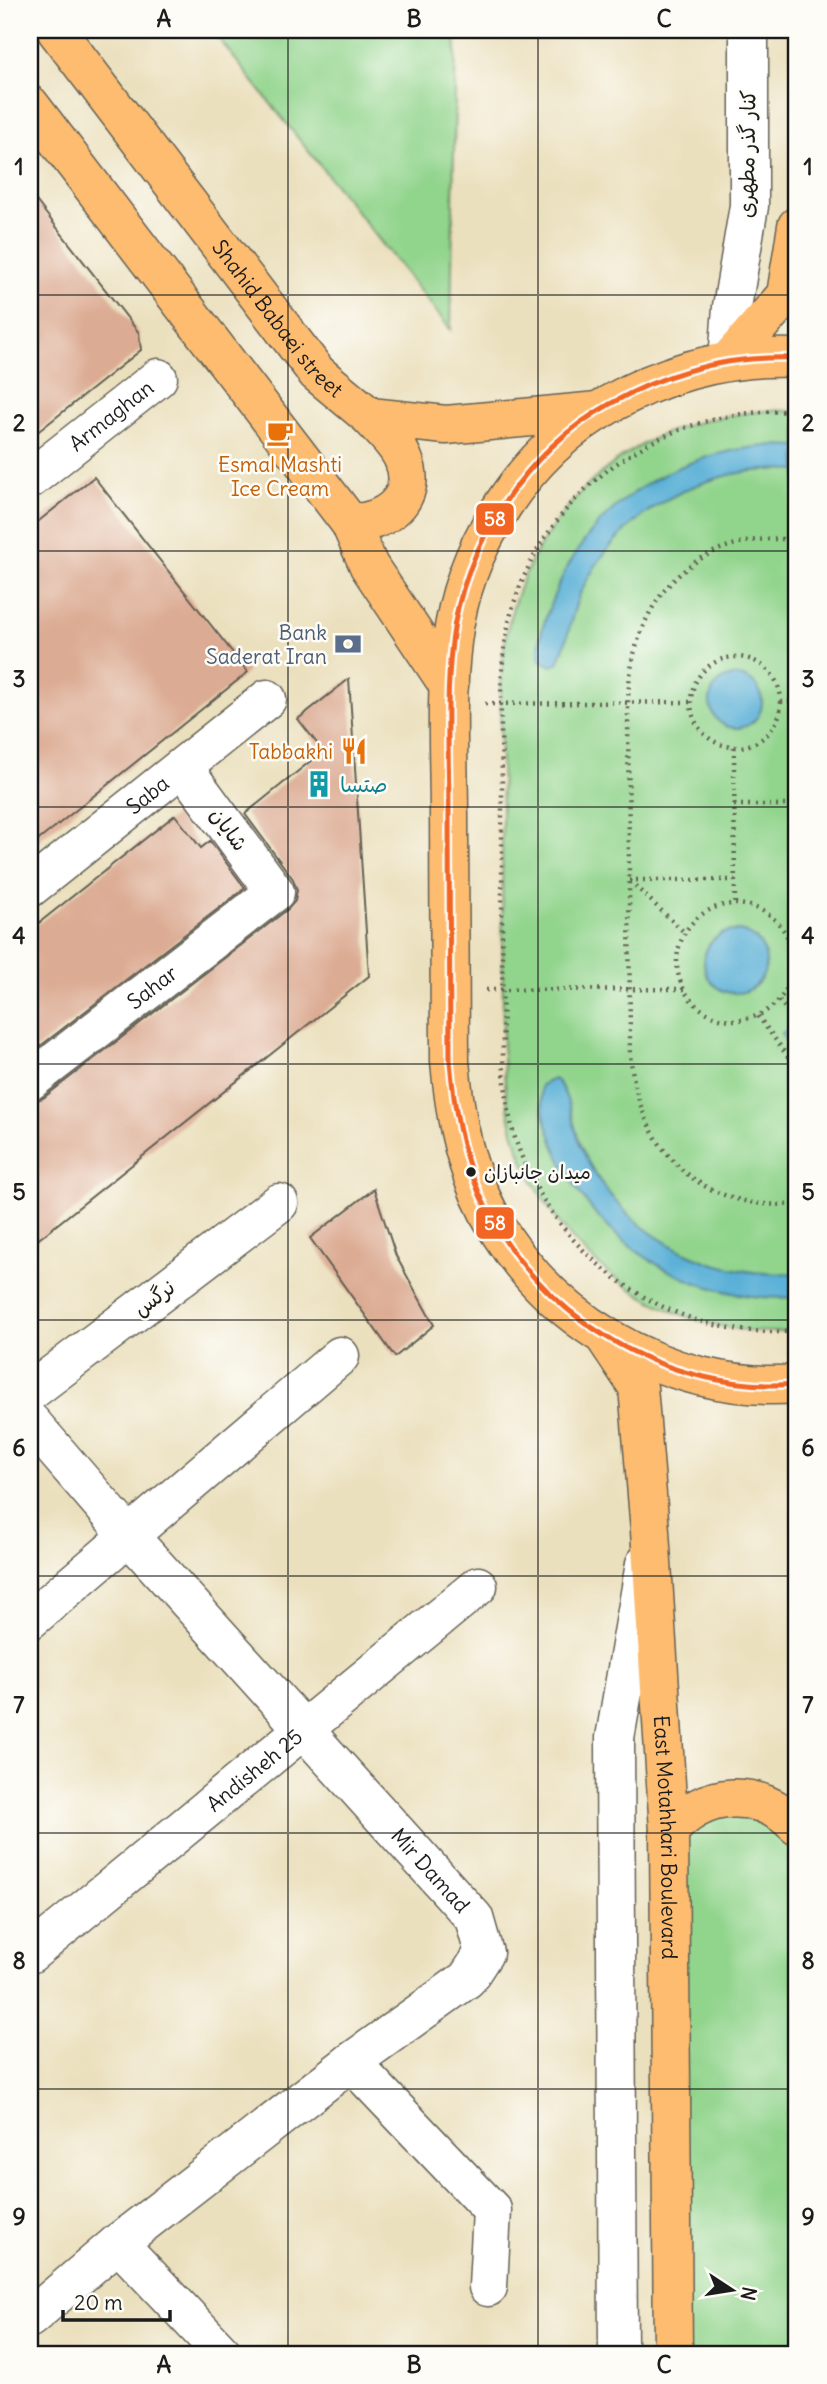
<svg xmlns="http://www.w3.org/2000/svg" width="827" height="2384" viewBox="0 0 827 2384" font-family="Delius,'Playpen Sans Arabic',sans-serif">
<style>
.green{fill:#91d48c;stroke:#567854;stroke-width:2}
.water{fill:#5ab0d7;stroke:#3b667a;stroke-width:2}
.building{fill:#dcab93}
.lines{fill:none;stroke-linecap:round;stroke-linejoin:round}
.minor-casing{stroke:#646155;stroke-width:41}
.major-casing{stroke:#646155;stroke-width:41}
.path{stroke:#646155;stroke-width:4.5;stroke-dasharray:2 5;stroke-linecap:butt}
.minor{stroke:#fff;stroke-width:38}
.major{stroke:#fdbc70;stroke-width:38}
.bus-1-casing{stroke:#fdfcf7;stroke-width:10}
.bus-1{stroke:#f26522;stroke-width:5}
.grid{fill:none;stroke:#1c1c1c;stroke-width:2;stroke-opacity:0.55}
.bus-dot{fill:#1c1c1c;stroke:#fdfcf7;stroke-width:2.5}
.labels{text-anchor:middle;dominant-baseline:central;stroke-width:5;stroke-linejoin:round;paint-order:stroke}
.bus-label{font-size:19px;fill:#1c1c1c;stroke:#fdfcf7;text-anchor:start}
.street-label{font-size:21px;fill:#1c1c1c;stroke:#fdfcf7}
.food-label{font-size:21px;fill:#c56008;stroke:#fdfcf7}
.service-label{font-size:21px;fill:#4e5e75;stroke:#fdfcf7;text-anchor:end}
.culture-label{font-size:21px;fill:#0d838f;stroke:#fdfcf7;text-anchor:start}
.line-badge{stroke:#fdfcf7;stroke-width:2.5}
.badge-label{font-size:19px;text-anchor:middle;font-weight:bold;fill:#fff}
.neatline{fill:none;stroke:#1c1c1c;stroke-width:2.5}
.grid-label{font-size:23px;text-anchor:middle;font-weight:bold;fill:#1c1c1c}
</style>
<rect width="100%" height="100%" fill="#fdfcf7"/>
<filter id="ink" filterUnits="userSpaceOnUse"><feTurbulence type="fractalNoise" baseFrequency=".0143" numOctaves="2"/><feDisplacementMap in="SourceGraphic" scale="14" xChannelSelector="R" yChannelSelector="G"/><feConvolveMatrix kernelMatrix="1 2 1 2 8 2 1 2 1" color-interpolation-filters="sRGB"/></filter>
<filter id="wash" filterUnits="userSpaceOnUse"><feTurbulence type="fractalNoise" baseFrequency=".00686" numOctaves="4" result="noise"/><feDisplacementMap in="SourceGraphic" scale="28" xChannelSelector="R" yChannelSelector="G"/><feGaussianBlur stdDeviation="1.57" result="paint"/><feColorMatrix in="noise" values="0 0 0 0 0 0 0 0 0 0 0 0 0 0 0 0 0 1.4 0 .05"/><feComposite in="paint" operator="in"/></filter>
<g filter="url(#wash)">
<rect width="100%" height="100%" fill="#ebe0be"/>
<g class="green">
<path d="M212,30H456L451,330Z"/>
<path d="M775,410L797,412V1331C670,1342 554,1258 515,1138C507,1112 505,1085 503,1059C503,979 502,899 502,819C502,763 497,705 504,649C516,558 578,473 661,435C698,419 736,413 775,410Z"/>
<path d="M697,1806L797,1826V2354H673L681,1816Z"/>
</g>
<g class="water">
<path d="M775,445L797,446V470C705,464 618,511 579,596C570,618 568,642 558,663L552,666L540,660C536,643 545,620 551,603C587,504 673,452 775,445Z"/>
<circle cx="736" cy="702" r="26"/>
<circle cx="735" cy="962" r="31"/>
<path d="M790,1027L797,1037V1056L781,1034Z"/>
<path d="M554,1079C568,1086 574,1130 581,1147C617,1231 707,1280 797,1273V1297C695,1305 593,1244 555,1147C548,1129 539,1105 541,1085Z"/>
</g>
<g id="blocks">
<g class="building">
<path d="M30,193L139,333L141,350L30,438Z"/>
<path d="M94,477L248,672L30,847V528Z"/>
<path d="M349,679L369,976L30,1246V1102L43,1098L288,909L295,901L297,890L293,879L245,814L323,751L298,719Z"/>
<path d="M175,815L201,848L210,841L245,888L30,1054V930Z"/>
<path d="M374,1189L396,1256L434,1325L395,1357L310,1238Z"/>
</g>
</g>
</g>
<g filter="url(#ink)">
<use href="#blocks" fill-opacity="0" stroke="#646155" stroke-width="2"/>
<g class="lines">
<defs>
<g id="minor">
<path d="M728,361L732,307L749,206V30"/>
<path id="s1" d="M30,479L158,378"/>
<path id="s2" d="M30,888L267,699"/>
<path id="s3" d="M30,1081L275,892L183,767"/>
<path d="M30,1392L279,1203"/>
<path id="s4" d="M30,1421L129,1536L474,1918L484,1953L467,1979L351,2062L118,2243L30,2318"/>
<path d="M30,1620L340,1356"/>
<path id="s5" d="M30,1954L478,1586"/>
<path d="M351,2062L492,2210L488,2287"/>
<path d="M118,2243L223,2354"/>
<path d="M618,2354L615,1738L645,1564"/>
</g>
<g id="major">
<path id="s6" d="M56,30L317,373L370,417L446,425L598,411"/>
<path d="M30,105L350,523L369,566L449,686"/>
<path d="M797,358C731,355 668,371 610,404C525,451 463,546 452,642C445,700 449,759 449,817C450,898 450,979 450,1061C454,1107 461,1151 480,1195C533,1315 666,1395 797,1384"/>
<path d="M728,361L786,295L797,226"/>
<path d="M350,523C384,524 419,499 404,461C398,444 382,431 370,417"/>
<path id="s7" d="M606,1339L638,1387L650,1531L669,1831L673,2354"/>
<path d="M669,1831C705,1790 758,1787 797,1826"/>
</g>
</defs>
<use href="#minor" class="minor-casing"/>
<use href="#major" class="major-casing"/>
<g class="path">
<path d="M797,412C669,404 548,485 512,610C496,667 502,730 502,789C502,879 502,969 503,1059C505,1085 507,1112 515,1138C554,1258 670,1342 797,1331"/>
<path d="M797,540C692,529 630,603 628,702L630,1053C638,1148 698,1212 797,1204"/>
<circle cx="736" cy="702" r="45"/>
<path d="M781,702L797,701"/>
<path d="M485,704L691,702"/>
<path d="M734,747L735,904"/>
<path d="M734,805H797"/>
<path d="M629,880H735"/>
<path d="M630,881L685,933"/>
<circle cx="735" cy="962" r="58"/>
<path d="M788,937L797,932"/>
<path d="M486,990L684,989"/>
<path d="M779,1000L797,1024"/>
<path d="M758,1016L797,1069"/>
</g>
<use href="#minor" class="minor"/>
<use href="#major" class="major"/>
<defs>
<path id="bus-1" d="M797,358C731,355 668,371 610,404C525,451 463,546 452,642C445,700 449,759 449,817C450,898 450,979 450,1061C454,1107 461,1151 480,1195C533,1315 666,1395 797,1384"/>
</defs>
<use href="#bus-1" class="bus-1-casing"/>
<use href="#bus-1" class="bus-1"/>
</g>
</g>
<path class="grid" d="M288,30V2354M538,30V2354M30,295H797M30,551H797M30,807H797M30,1064H797M30,1320H797M30,1576H797M30,1833H797M30,2089H797"/>
<defs>
<symbol id="cafe-bare" viewBox="-9 -9 18 18"><path d="M-5.5-4.5H6V0H3Q3 3.5 0 3.5H-2.5Q-5.5 3.5-5.5 0ZM3-3.2v2h1.7v-2ZM-6 4.5H4V6H-6Z" fill="#e8710a" stroke="#fdfcf7" stroke-width="2.5" paint-order="stroke"/></symbol>
<symbol id="bank-bare" viewBox="-9 -9 18 18"><path d="M-6-4H6V4H-6ZM0-2.3a2.3 2.3 0 1 0 0 4.6a2.3 2.3 0 1 0 0-4.6Z" fill="#5c6f8a" stroke="#fdfcf7" stroke-width="2.5" paint-order="stroke"/></symbol>
<symbol id="restaurant-bare" viewBox="-9 -9 18 18"><path d="M-5-6h1v4h1v-4h1v4h1v-4h1v5L-1.5 .5V6h-2V.5L-5-1ZM5-6V6H3V1.5H1.5Q1.5-4 5-6Z" fill="#e8710a" stroke="#fdfcf7" stroke-width="2.5" paint-order="stroke"/></symbol>
<symbol id="building-bare" viewBox="-9 -9 18 18"><path d="M-4-6H4V6H1V3H-1V6H-4ZM-2.5-4.3h1.7v1.8h-1.7ZM.8-4.3h1.7v1.8H.8ZM-2.5-1h1.7V.8h-1.7ZM.8-1h1.7V.8H.8Z" fill="#0f9aa8" stroke="#fdfcf7" stroke-width="2.5" paint-order="stroke"/></symbol>
</defs>
<g fill-rule="evenodd">
<use href="#cafe-bare" x="261" y="414" width="38" height="38"/>
<use href="#bank-bare" x="329" y="625" width="38" height="38"/>
<use href="#restaurant-bare" x="335" y="732" width="38" height="38"/>
<use href="#building-bare" x="300" y="765" width="38" height="38"/>
</g>
<circle class="bus-dot" cx="471" cy="1172" r="6"/>
<g class="labels">
<g class="bus-label">
<text x="484" y="1172">میدان جانبازان</text>
</g>
<g class="street-label">
<text transform="translate(747 154) rotate(-89)">کنار گذر مطهری</text>
<text stroke="none"><textPath href="#s6" startOffset="364">Shahid Babaei street</textPath></text>
<text stroke="none"><textPath href="#s1" startOffset="103">Armaghan</textPath></text>
<text stroke="none"><textPath href="#s2" startOffset="150">Saba</textPath></text>
<text transform="translate(229 829) rotate(54)">شایان</text>
<text stroke="none"><textPath href="#s3" startOffset="154">Sahar</textPath></text>
<text transform="translate(154 1298) rotate(-37)">نرگس</text>
<text stroke="none"><textPath href="#s5" startOffset="290">Andisheh 25</textPath></text>
<text stroke="none"><textPath href="#s7" startOffset="509">East Motahhari Boulevard</textPath></text>
<text stroke="none"><textPath href="#s4" startOffset="602">Mir Damad</textPath></text>
</g>
<g class="food-label">
<text x="280" y="464">Esmal Mashti<tspan x="280" dy="24">Ice Cream</tspan></text>
<text x="333" y="751" text-anchor="end">Tabbakhi</text>
</g>
<g class="service-label">
<text x="327" y="632">Bank<tspan x="327" dy="24">Saderat Iran</tspan></text>
</g>
<g class="culture-label">
<text x="340" y="784">صتسا</text>
</g>
</g>
<g class="line-badge">
<rect x="475" y="502" width="40" height="34" rx="7" fill="#f26522"/>
<rect x="475" y="1206" width="40" height="34" rx="7" fill="#f26522"/>
</g>
<g class="badge-label">
<text x="495" y="526">58</text>
<text x="495" y="1230">58</text>
</g>
<rect width="827" height="2384" fill="none" stroke="#fdfcf7" stroke-width="77"/>
<g transform="translate(732 2290) rotate(102)" stroke="#fdfcf7" stroke-width="5" paint-order="stroke">
<path d="M0-5L12 26L0 18L-12 26Z" fill="#1c1c1c"/>
<text y="-10" font-size="19" font-weight="bold" text-anchor="middle" fill="#1c1c1c">N</text>
</g>
<path d="M63 2310v10h107v-10" fill="none" stroke="#1c1c1c" stroke-width="3.5"/>
<text x="74" y="2310" font-size="21" fill="#1c1c1c" stroke="#fdfcf7" stroke-width="5" paint-order="stroke">20 m</text>
<rect x="38" y="38" width="750" height="2308" class="neatline"/>
<g class="grid-label">
<text x="164" y="27">A</text>
<text x="414" y="27">B</text>
<text x="664" y="27">C</text>
<text x="19" y="175">1</text>
<text x="808" y="175">1</text>
<text x="19" y="431">2</text>
<text x="808" y="431">2</text>
<text x="19" y="687">3</text>
<text x="808" y="687">3</text>
<text x="19" y="944">4</text>
<text x="808" y="944">4</text>
<text x="19" y="1200">5</text>
<text x="808" y="1200">5</text>
<text x="19" y="1456">6</text>
<text x="808" y="1456">6</text>
<text x="19" y="1713">7</text>
<text x="808" y="1713">7</text>
<text x="19" y="1969">8</text>
<text x="808" y="1969">8</text>
<text x="19" y="2225">9</text>
<text x="808" y="2225">9</text>
<text x="164" y="2373">A</text>
<text x="414" y="2373">B</text>
<text x="664" y="2373">C</text>
</g>
</svg>
